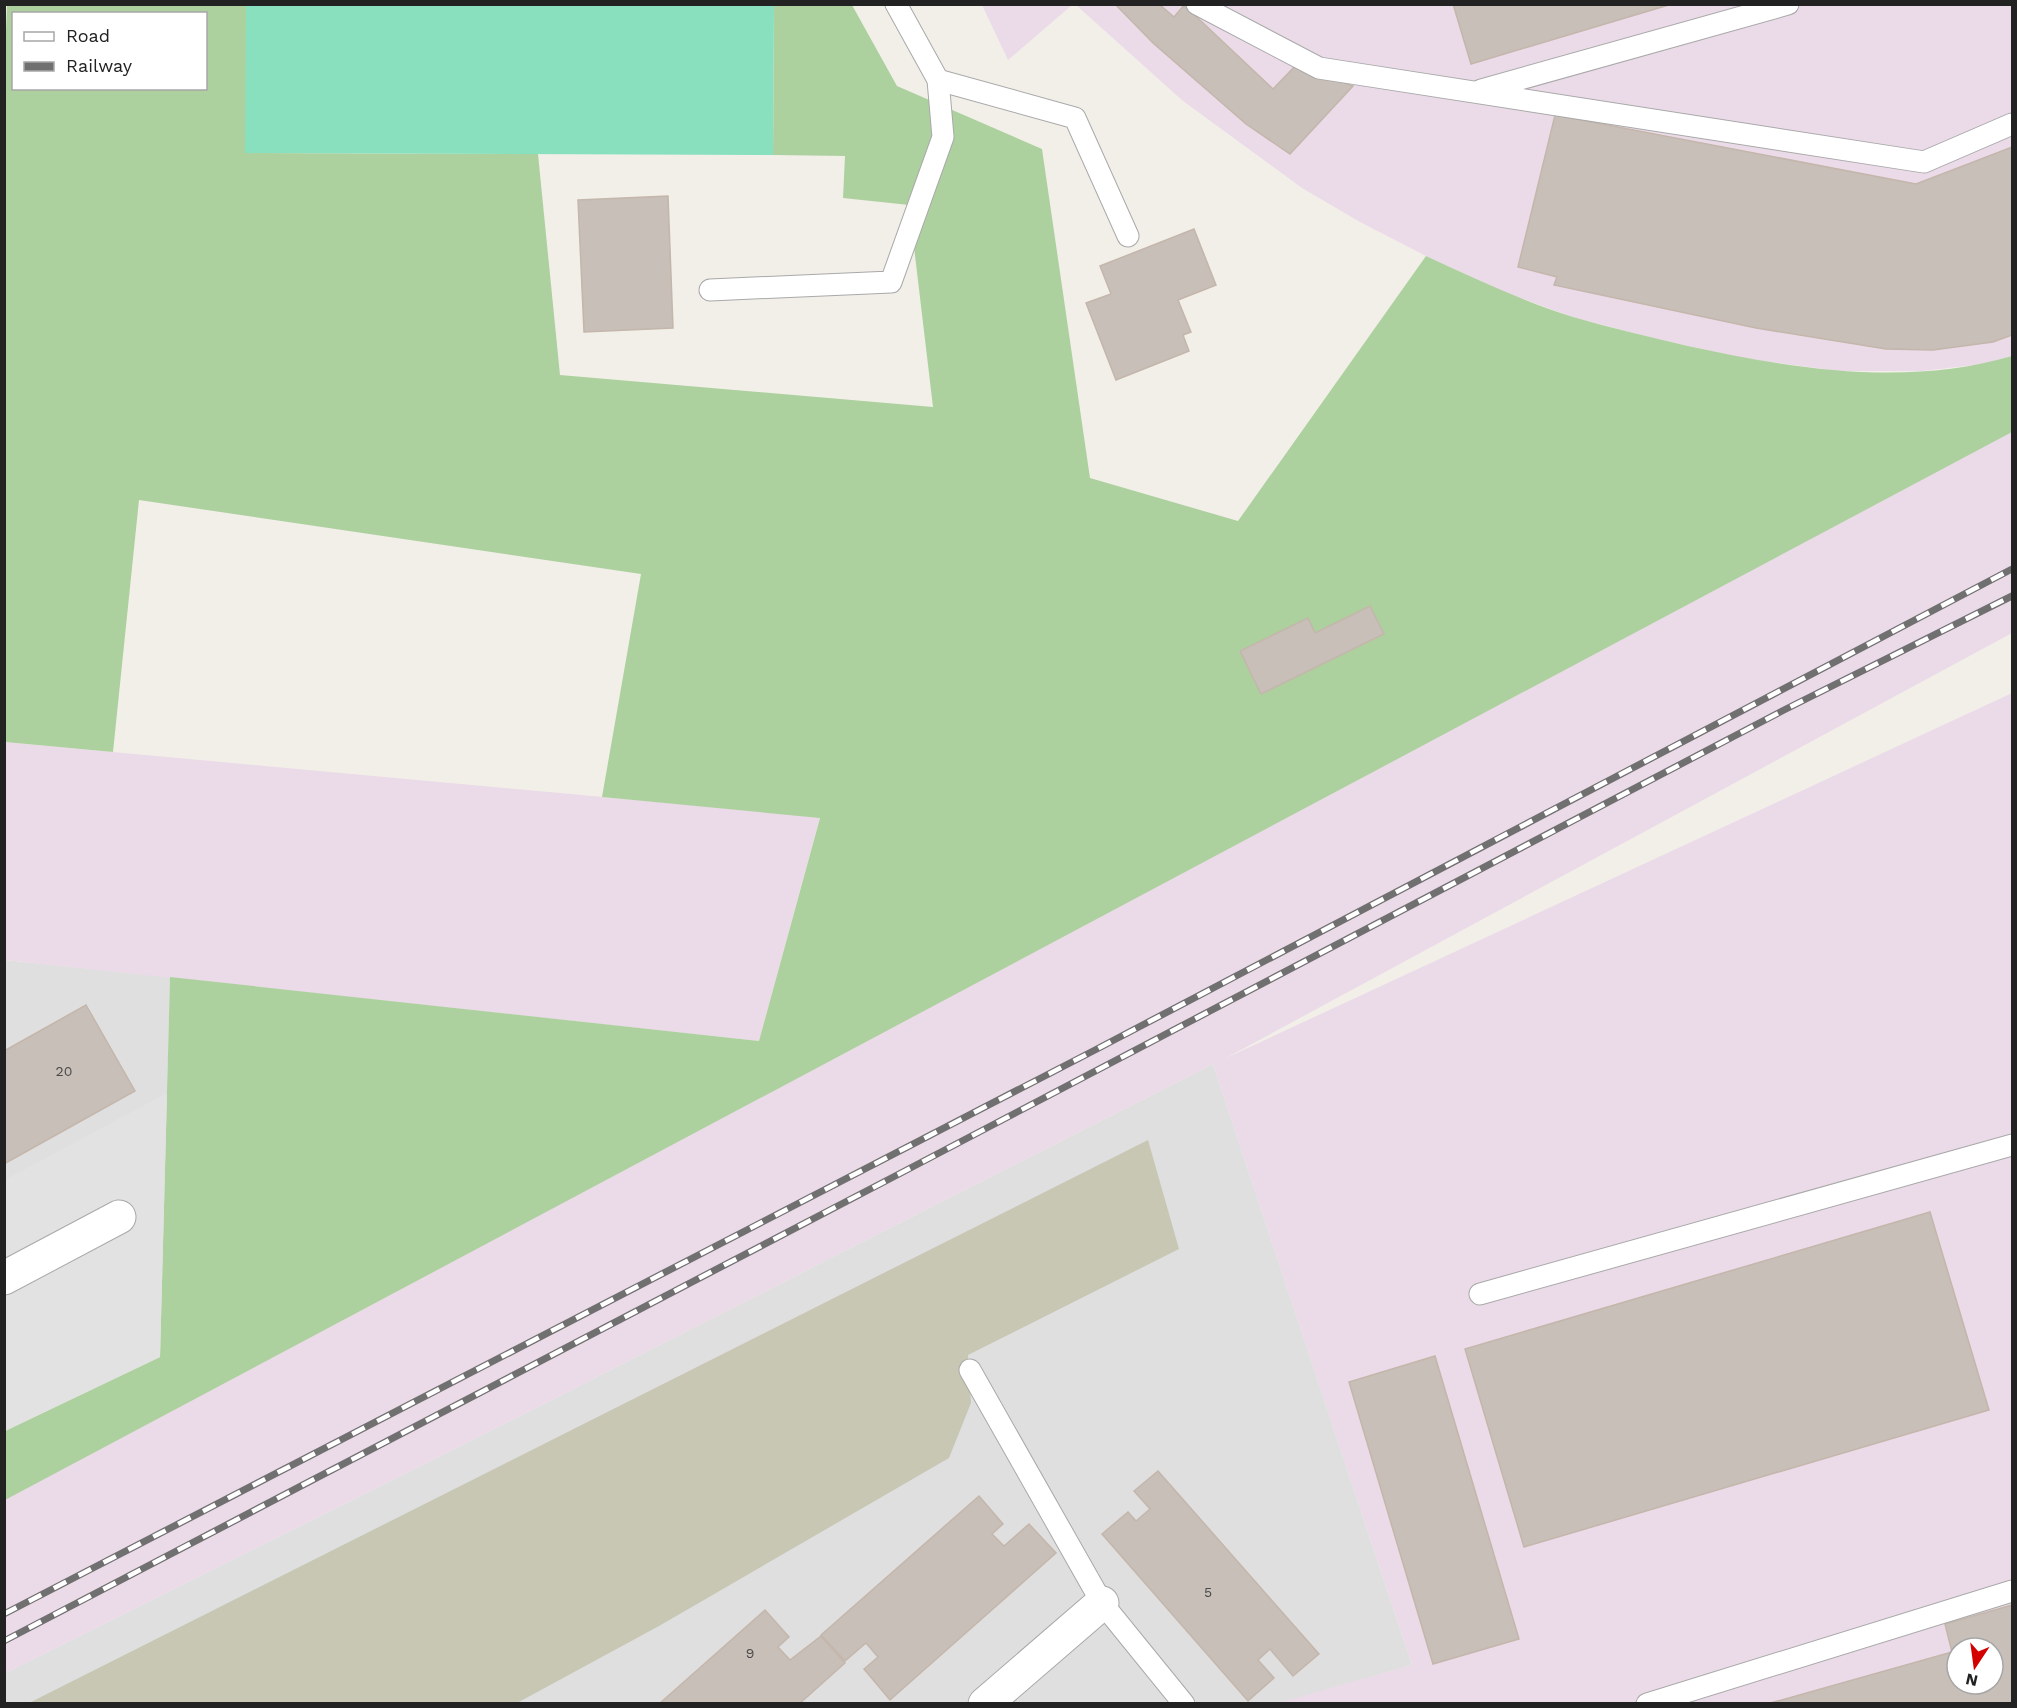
<svg xmlns="http://www.w3.org/2000/svg" width="2017" height="1708" viewBox="0 0 2017 1708" font-family="'Work Sans',sans-serif">
<style>
.residential{fill:#e0dfdf}
.industrial{fill:#ebdbe8;fill-rule:evenodd}
.construction{fill:#c7c7b4}
.forest{fill:#add19e;fill-rule:evenodd}
.pitch{fill:#88e0be}
.parking{fill:#e2e2e2}
.building{fill:#c7bfb8;stroke:#c4b6ab;stroke-width:1.5;fill-rule:evenodd}
.lines{fill:none;stroke-linecap:round;stroke-linejoin:round}
.service-casing{stroke:#a9a9a9;stroke-width:23}
.minor-casing{stroke:#a9a9a9;stroke-width:35}
.service{stroke:#fff;stroke-width:21}
.minor{stroke:#fff;stroke-width:33}
.rail-casing{stroke:#707070;stroke-width:7}
.rail{stroke:#fff;stroke-width:4.5;stroke-dasharray:14;stroke-linecap:butt}
.labels{text-anchor:middle;dominant-baseline:central;stroke-width:6;stroke-linejoin:round;paint-order:stroke}
.number-label{font-size:14px;fill:#4b4948}
</style>
<rect width="100%" height="100%" fill="#f2efe9"/>
<g class="residential">
<path d="M5,960L170,977L160,1357L5,1431Z"/>
<path d="M1213,1064L1412,1665L1278,1704H5V1673L427,1463Z"/>
</g>
<g class="industrial">
<path d="M982,5H1072L1008,60Z"/>
<path d="M1076,5H2012V356L1984,364L1922,371H1839L1747,359L1653,338L1572,317L1499,290L1426,256L1360,222L1302,188L1183,101Z"/>
<path d="M2012,431V633L1226,1058L2012,693V1703H1278L1412,1665L1213,1064L427,1463L5,1673V1499ZM1957,1648H1993V1684H1957Z"/>
<path d="M4,742L820,817L759,1041L5,960Z"/>
</g>
<path class="construction" d="M1148,1140L1179,1249L968,1355L971,1403L949,1458L659,1626L517,1703L27,1704Z"/>
<path class="forest" d="M7,5H246V153L538,154L560,375L933,407L909,205L843,198L845,156L773,155L774,5H852L897,86L1042,149L1090,478L1238,521L1426,256C1474,278 1522,301 1573,317C1611,328 1650,337 1688,346C1793,369 1907,387 2012,356V432L5,1500V1431L160,1357L170,977L759,1041L820,818L602,797L641,574L139,500L113,752L5,742L4,81ZM14,14H206V88H14Z"/>
<path class="pitch" d="M246,5H774L773,155L245,153Z"/>
<path class="parking" d="M167,1093L160,1357L5,1431V1180Z"/>
<g class="building">
<path d="M1115,4H1159L1174,17L1184,5L1273,89L1296,65L1353,86L1290,154L1246,124L1153,43Z"/>
<path d="M1453,4H1672L1471,64Z"/>
<path d="M1555,115L1916,184L2012,147V335L1993,342L1933,350L1886,349L1756,328L1554,285L1557,277L1518,267Z"/>
<path d="M668,196L673,328L584,332L578,200Z"/>
<path d="M1194,229L1216,285L1178,300L1191,332L1183,335L1189,351L1116,380L1086,303L1111,294L1100,266Z"/>
<path d="M1370,606L1384,634L1261,694L1240,651L1308,618L1315,633Z"/>
<path d="M86,1005L135,1091L4,1164V1051Z"/>
<path d="M1930,1212L1989,1410L1524,1547L1465,1349Z"/>
<path d="M1435,1356L1519,1639L1433,1664L1349,1382Z"/>
<path d="M1158,1471L1319,1654L1293,1676L1270,1649L1258,1660L1274,1678L1248,1701L1102,1534L1128,1512L1136,1521L1150,1509L1134,1491Z"/>
<path d="M979,1496L1003,1524L992,1534L1004,1546L1029,1524L1056,1553L890,1700L864,1669L878,1657L866,1643L845,1661L821,1635Z"/>
<path d="M2012,1605V1704H1767L1952,1652L1945,1624ZM1957,1648H1993V1684H1957Z"/>
<path d="M765,1610L789,1637L778,1647L790,1660L821,1636L845,1663L799,1704H659Z"/>
</g>
<g class="lines">
<defs>
<g id="service">
<path d="M1197,4L1319,68L1924,162L2012,124"/>
<path d="M938,80L1075,118L1128,236"/>
<path d="M1481,90L1788,4"/>
<path d="M710,290L891,282L943,137L938,80L896,4"/>
<path d="M1480,1294L2012,1145"/>
<path d="M970,1370L1102,1603L1184,1704"/>
<path d="M1647,1704L2012,1591"/>
</g>
<g id="minor">
<path d="M4,1278L119,1217"/>
<path d="M985,1704L1102,1603"/>
</g>
</defs>
<use href="#service" class="service-casing"/>
<use href="#minor" class="minor-casing"/>
<use href="#service" class="service"/>
<use href="#minor" class="minor"/>
<defs>
<g id="rail">
<path d="M4,1614L1095,1050L2012,569"/>
<path d="M4,1641L899,1174L1784,710L2012,596"/>
</g>
</defs>
<use href="#rail" class="rail-casing"/>
<use href="#rail" class="rail"/>
</g>
<g class="labels">
<g class="number-label">
<text x="64" y="1071">20</text>
<text x="1208" y="1592">5</text>
<text x="750" y="1653">9</text>
</g>
</g>
<rect width="2017" height="1708" fill="none" stroke="#222222" stroke-width="12"/>
<rect x="12" y="12" width="195" height="78" fill="#ffffff" stroke="#a7a7a7" stroke-width="1.5"/>
<rect x="24" y="32" width="30" height="9" fill="#ffffff" stroke="#a7a7a7" stroke-width="1.5"/>
<text x="66" y="42" font-size="18" fill="#222222">Road</text>
<rect x="24" y="62" width="30" height="9" fill="#707070" stroke="#a7a7a7" stroke-width="1.5"/>
<text x="66" y="72" font-size="18" fill="#222222">Railway</text>
<g transform="translate(1975 1666) rotate(193)"><circle r="28" fill="#ffffff" stroke="#a7a7a7" stroke-width="1.5"/>
<path d="M0-4.5L10 22L0 15L-10 22Z" fill="#d40000"/>
<text y="-9" font-size="16" font-weight="bold" text-anchor="middle" fill="#222222">N</text>
</g>
</svg>
